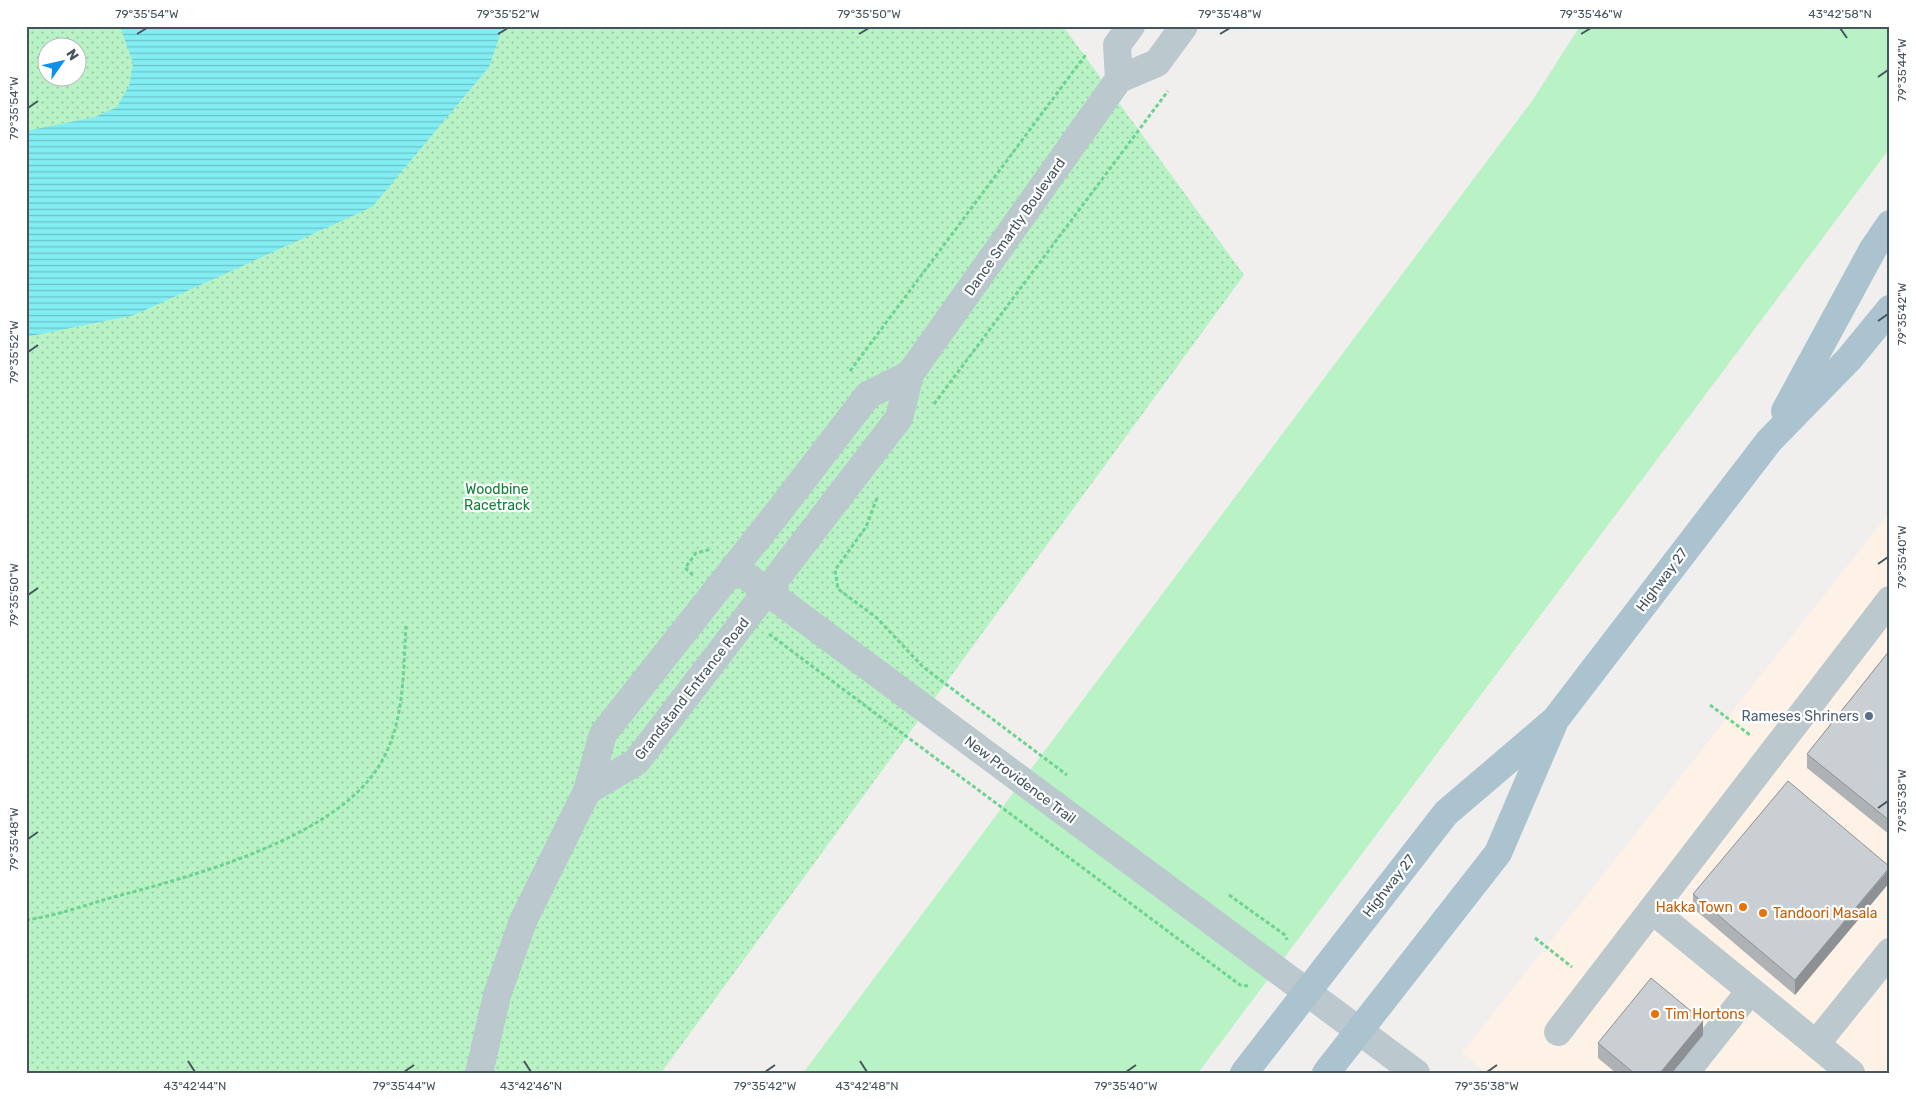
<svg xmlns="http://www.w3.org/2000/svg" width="1916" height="1099" viewBox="0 0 1916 1099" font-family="Rubik,sans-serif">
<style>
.commercial{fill:#fdf2e5}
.grass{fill:#b8f2c5}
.park{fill:url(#park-dots);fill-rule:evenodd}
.water{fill:url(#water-rules)}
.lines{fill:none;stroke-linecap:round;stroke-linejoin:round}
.path{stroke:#6dd391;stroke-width:3;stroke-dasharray:4 2.5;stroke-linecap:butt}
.minor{stroke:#bbc9ce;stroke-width:28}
.major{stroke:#abc3cf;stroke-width:28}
.wall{fill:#aeb2b5}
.shaded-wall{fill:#8d9194}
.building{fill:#cacfd3;stroke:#8d9194}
.ticks{fill:none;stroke:#45555d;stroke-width:2}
.service-dot{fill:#5c6f8a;stroke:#fff;stroke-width:2}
.food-dot{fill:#e8710a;stroke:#fff;stroke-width:2}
.labels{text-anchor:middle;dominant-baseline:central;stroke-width:4.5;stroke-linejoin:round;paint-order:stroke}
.street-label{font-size:14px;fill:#45555d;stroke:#fff}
.park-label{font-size:14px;fill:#0f8437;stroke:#fff}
.service-label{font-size:14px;fill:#4e5e75;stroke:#fff;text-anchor:end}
.food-label{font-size:14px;fill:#c56008;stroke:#fff;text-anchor:start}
.neatline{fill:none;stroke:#45555d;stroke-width:2}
.ticks-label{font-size:12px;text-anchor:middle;fill:#45555d}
</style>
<defs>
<pattern id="park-dots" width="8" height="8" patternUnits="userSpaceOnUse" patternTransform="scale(1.25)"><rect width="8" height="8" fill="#b8f2c5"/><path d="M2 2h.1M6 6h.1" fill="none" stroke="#97c7a3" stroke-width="1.8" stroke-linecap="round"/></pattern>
<pattern id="water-rules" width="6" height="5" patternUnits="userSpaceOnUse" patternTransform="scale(1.25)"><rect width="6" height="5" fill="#82edf3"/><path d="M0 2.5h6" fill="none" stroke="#6cc3c8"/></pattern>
</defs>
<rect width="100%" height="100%" fill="#f1eeee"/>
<path class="commercial" d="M1890,512V1073H1486L1462,1053Z"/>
<path class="grass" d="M1580,26H1890V148L1198,1073H803L1532,101Z"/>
<path class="park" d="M26,26H1063L1244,275L661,1073H26ZM48,48H78V78H48Z"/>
<path class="water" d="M120,26H503L489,67L372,207L134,315L26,337V131L95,117L117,107L129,86L133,63Z"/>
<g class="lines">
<g class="path">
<path d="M850,371L1087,53"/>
<path d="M934,404L1168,91"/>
<path d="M877,498L866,527L835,570L838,589L877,618L923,667L1067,775"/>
<path d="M693,575L685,568L696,553L712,549"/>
<path d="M769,634L1240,985L1249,986"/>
<path d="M1710,705L1750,735"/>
<path d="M1229,895L1285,935L1287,940"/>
<path d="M26,920C55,916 83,906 110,898C190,877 334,839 379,766C405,724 403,673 406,626"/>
<path d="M1535,938L1572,967"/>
</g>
<g class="minor">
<path d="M1119,79L1117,45L1131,26"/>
<path d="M734,567L1416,1073"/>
<path d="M587,791L636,762L899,418L910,374L1119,79L1157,63L1184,26"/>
<path d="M1652,910L1816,1044"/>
<path d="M1558,1032L1890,600"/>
<path d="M479,1073L497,995L523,921L587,791L603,734L779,511L868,395L910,374"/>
<path d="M1685,1073L1750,991"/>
<path d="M1851,1073L1816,1044L1890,952"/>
</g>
<g class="major">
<path d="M1785,411L1873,249L1890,224"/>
<path d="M1244,1073L1446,813L1555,720L1769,441L1849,359L1890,309"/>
<path d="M1326,1073L1498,853L1553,725"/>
</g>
</g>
<g class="wall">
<path d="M1890,650V835L1807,768V754Z"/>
<path d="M1890,867L1795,995L1693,908V894Z"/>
<path d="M1703,1035L1672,1073H1616L1598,1058V1043Z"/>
</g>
<g class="shaded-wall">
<path d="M1890,868V882L1795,995V980Z"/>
<path d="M1703,1021V1035L1672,1073H1660Z"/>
</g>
<g class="building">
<path d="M1890,650V821L1807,754Z"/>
<path d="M1788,781L1890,867L1795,980L1693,894Z"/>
<path d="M1651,978L1703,1021L1660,1073H1634L1598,1043Z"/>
</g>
<path class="ticks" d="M1840,28L1847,38M137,34L147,28M498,34L508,28M859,34L869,28M1220,34L1230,28M1581,34L1591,28M1878,77L1888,70M28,108L38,101M1878,321L1888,314M28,352L38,345M1878,564L1888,557M28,595L38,588M1878,808L1888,801M28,839L38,832M188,1061L195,1072M524,1061L531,1072M860,1061L867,1072M404,1072L414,1065M765,1072L775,1065M1126,1072L1136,1065M1487,1072L1497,1065"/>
<circle class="service-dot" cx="1869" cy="716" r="5"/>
<g class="food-dot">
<circle cx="1743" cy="907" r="5"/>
<circle cx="1763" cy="913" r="5"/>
<circle cx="1655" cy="1014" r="5"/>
</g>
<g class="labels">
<g class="street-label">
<text transform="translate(1015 227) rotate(-55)">Dance Smartly Boulevard</text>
<text transform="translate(1662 580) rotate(-53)">Highway 27</text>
<text transform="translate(692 689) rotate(-52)">Grandstand Entrance Road</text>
<text transform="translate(1020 780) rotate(37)">New Providence Trail</text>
<text transform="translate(1389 886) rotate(-52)">Highway 27</text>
</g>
<g class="park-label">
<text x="497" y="489">Woodbine<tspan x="497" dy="16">Racetrack</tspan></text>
</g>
<g class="service-label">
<text x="1859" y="716">Rameses Shriners</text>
</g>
<g class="food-label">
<text x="1733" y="907" text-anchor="end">Hakka Town</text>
<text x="1773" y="913">Tandoori Masala</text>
<text x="1665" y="1014">Tim Hortons</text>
</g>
</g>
<rect width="1916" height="1099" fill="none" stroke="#ffffff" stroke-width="55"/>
<g transform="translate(62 62) rotate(56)"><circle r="24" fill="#ffffff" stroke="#b5bbbe"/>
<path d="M0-4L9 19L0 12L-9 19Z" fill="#0a92ee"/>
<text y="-8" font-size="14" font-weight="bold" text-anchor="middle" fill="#45555d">N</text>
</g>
<rect x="28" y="28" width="1860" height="1044" class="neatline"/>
<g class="ticks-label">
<text x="147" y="18">79°35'54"W</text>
<text x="508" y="18">79°35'52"W</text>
<text x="869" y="18">79°35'50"W</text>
<text x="1230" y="18">79°35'48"W</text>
<text x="1591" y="18">79°35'46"W</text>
<text x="1840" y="18">43°42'58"N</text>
<text transform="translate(1902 70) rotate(-90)" y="4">79°35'44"W</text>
<text transform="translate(14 108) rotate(-90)" y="4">79°35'54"W</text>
<text transform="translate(1902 314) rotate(-90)" y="4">79°35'42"W</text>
<text transform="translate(14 352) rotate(-90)" y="4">79°35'52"W</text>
<text transform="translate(1902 557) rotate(-90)" y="4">79°35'40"W</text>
<text transform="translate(14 595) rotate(-90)" y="4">79°35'50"W</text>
<text transform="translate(1902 801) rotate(-90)" y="4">79°35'38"W</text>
<text transform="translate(14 839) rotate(-90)" y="4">79°35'48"W</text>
<text x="195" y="1090">43°42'44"N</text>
<text x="404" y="1090">79°35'44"W</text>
<text x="531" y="1090">43°42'46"N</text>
<text x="765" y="1090">79°35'42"W</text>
<text x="867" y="1090">43°42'48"N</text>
<text x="1126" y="1090">79°35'40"W</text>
<text x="1487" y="1090">79°35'38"W</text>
</g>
</svg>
